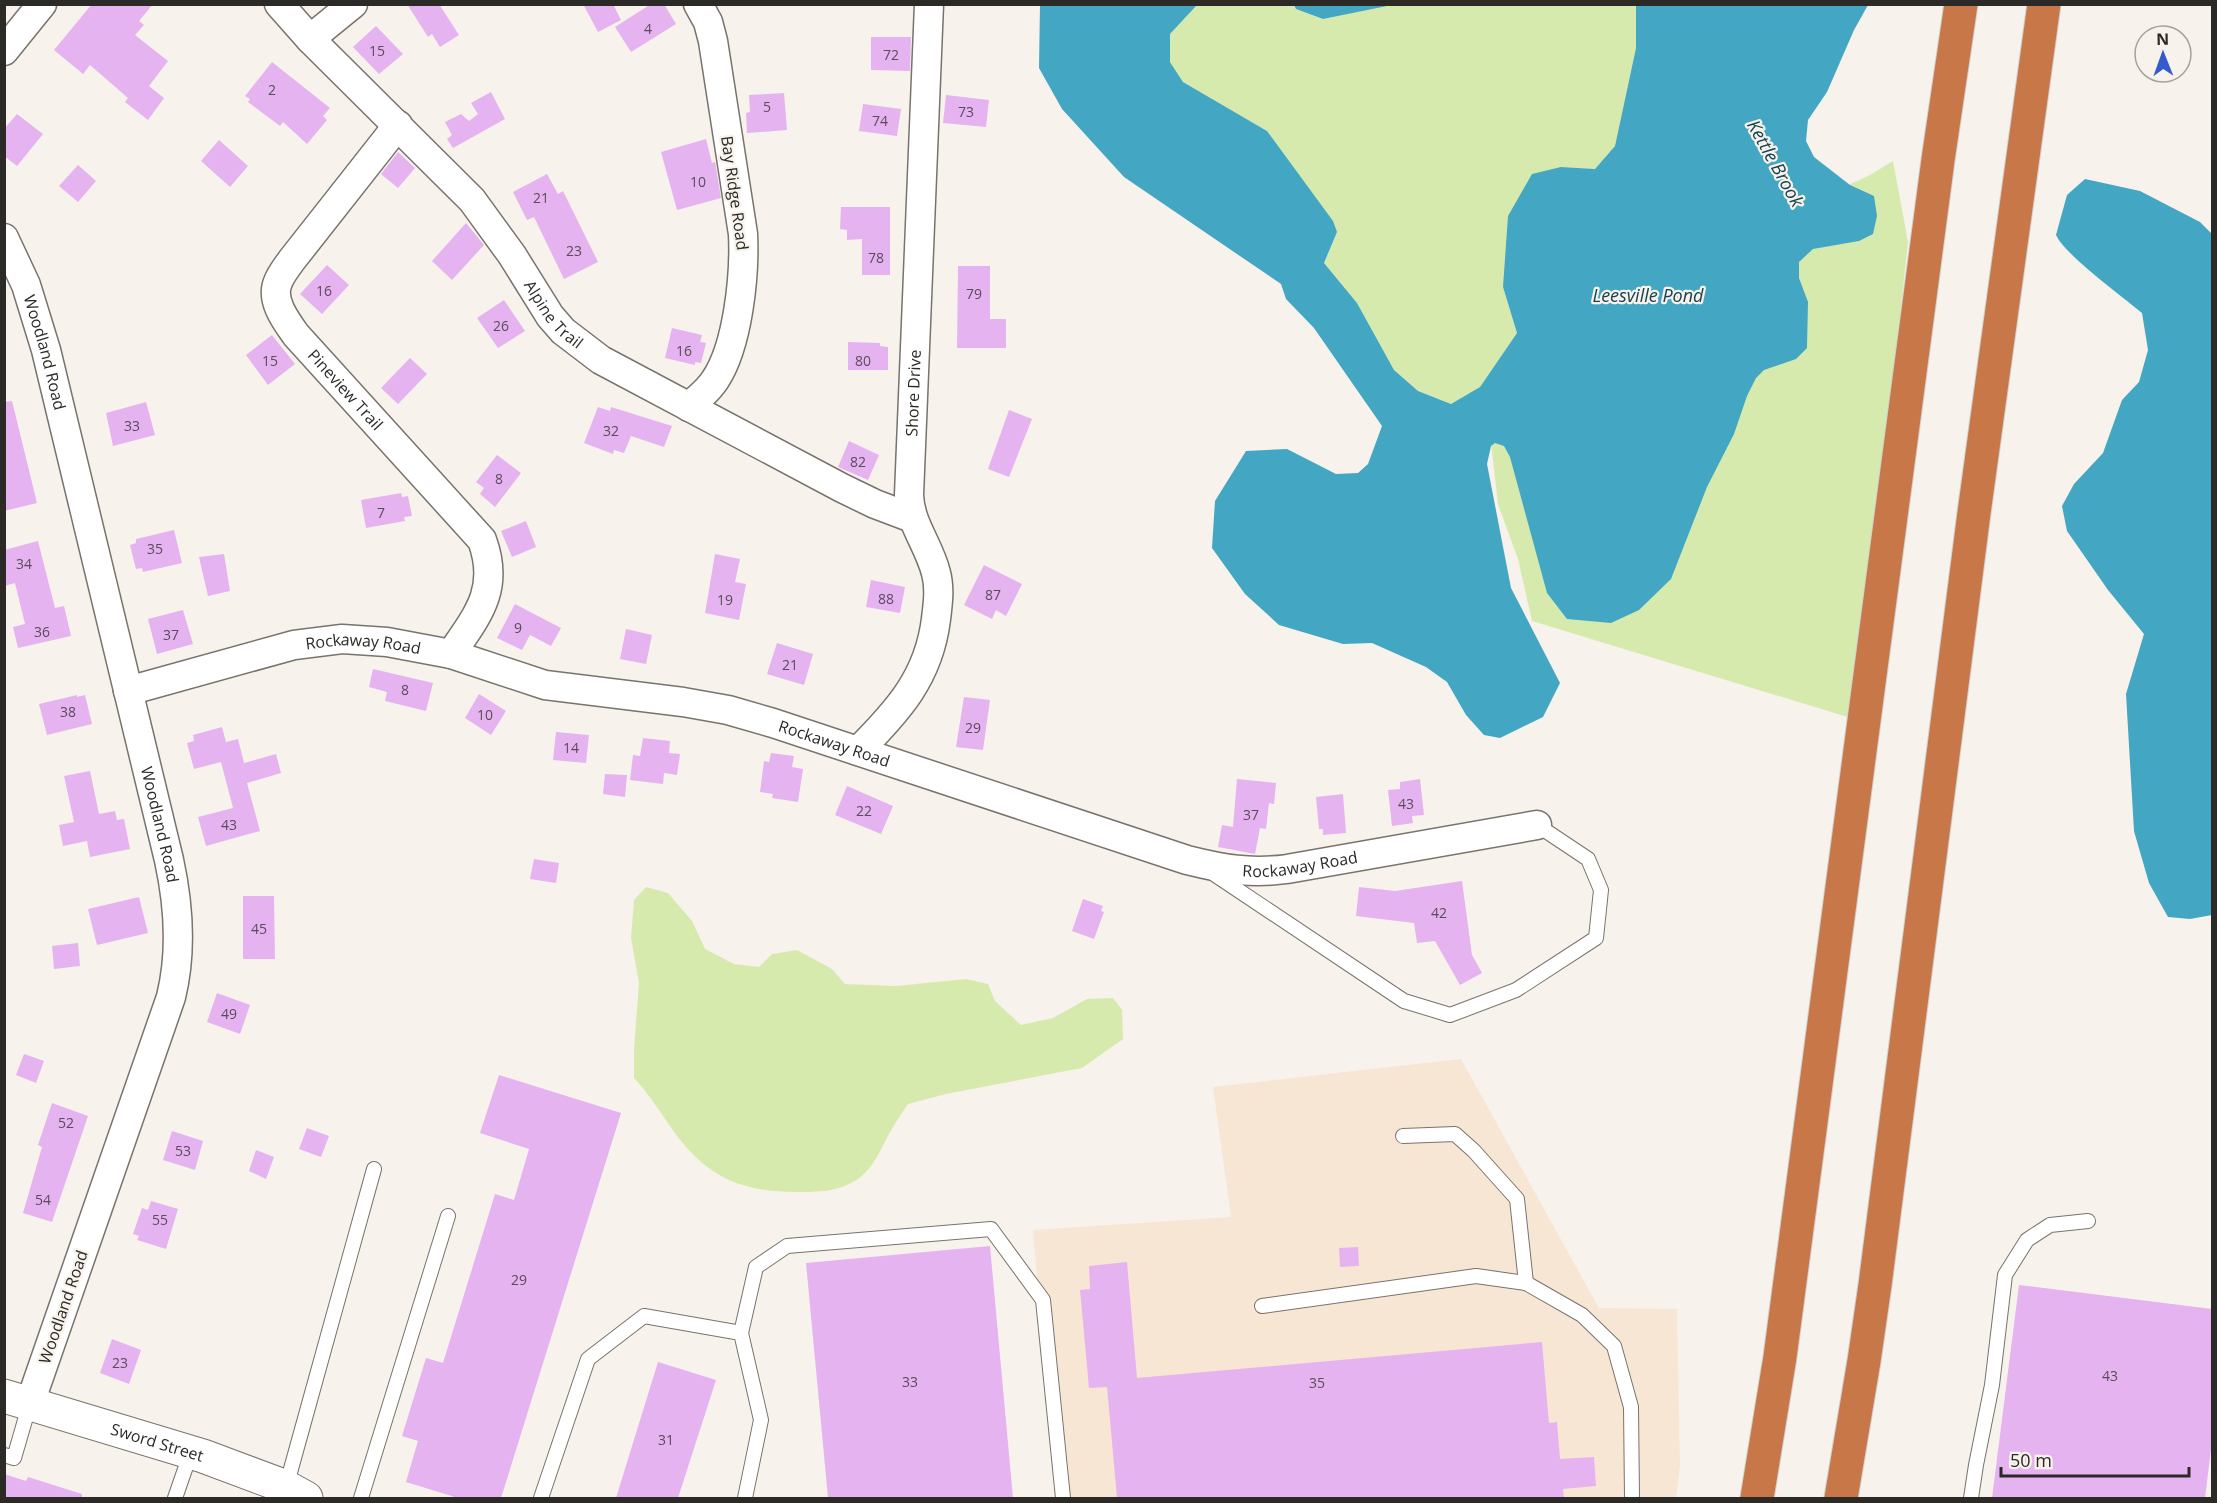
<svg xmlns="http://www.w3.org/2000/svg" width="2217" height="1503" viewBox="0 0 2217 1503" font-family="'Open Sans',sans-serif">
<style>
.industrial{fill:#f8e6d5}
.green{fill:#d7eaae}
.water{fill:#43a6c3}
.building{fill:#e6b3f1}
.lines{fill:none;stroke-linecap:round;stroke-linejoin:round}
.lane-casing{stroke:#78736d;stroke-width:16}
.street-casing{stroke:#78736d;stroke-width:31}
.secondary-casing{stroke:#78736d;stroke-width:35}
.highway-casing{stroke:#d0d0cf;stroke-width:35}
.lane{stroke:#fff;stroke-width:14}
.street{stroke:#fff;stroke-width:28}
.secondary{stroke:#fff;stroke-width:33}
.highway{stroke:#c87848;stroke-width:33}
.labels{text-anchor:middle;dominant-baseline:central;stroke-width:4.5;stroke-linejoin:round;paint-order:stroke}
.number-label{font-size:14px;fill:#5a4c5a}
.street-label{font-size:16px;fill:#2b2a27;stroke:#f7f2eb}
.water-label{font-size:18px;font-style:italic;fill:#16414e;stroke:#f7f2eb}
</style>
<rect width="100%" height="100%" fill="#f7f2eb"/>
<path class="industrial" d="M1461,1059L1599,1308L1677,1309L1680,1466L1676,1498H1056L1033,1230L1231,1217L1213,1087Z"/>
<g class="green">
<path d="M1392,4L1636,5V48L1615,146L1595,169L1561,167L1503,287L1517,333L1480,387L1451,404L1418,391L1394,370L1357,303L1324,263L1337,232L1267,131L1183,82L1170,62V34L1197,5H1294L1296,9L1323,19Z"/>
<path d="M1893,161L1908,242L1871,580L1851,718L1532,621L1518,559L1498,504L1489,425L1787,213L1870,175Z"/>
<path d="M646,887L668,893L692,921L705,949L734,964L759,967L772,954L797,950L832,969L845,984L896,986L966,979L988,984L995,1001L1021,1025L1053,1018L1087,999L1113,998L1122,1010L1123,1039L1082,1068L946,1094L908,1104C903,1111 898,1119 893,1127C882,1145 876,1166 858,1179C839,1192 818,1192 796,1192C740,1192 705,1176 672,1129C660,1112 649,1094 634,1078V1049L639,983L631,938L634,900Z"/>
</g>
<g class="water">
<path d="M1040,5H1197L1170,34V62L1183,82L1267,131L1333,221L1337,232L1324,263L1357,303L1394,370L1418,391L1451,404L1480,387L1517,333L1503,287L1508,216L1532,174L1561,167L1595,169L1615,146L1636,48V5H1868L1854,30L1827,92L1808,120L1806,141L1814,157L1850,185L1874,196L1877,216L1873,234L1859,241L1813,249L1799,262V278L1808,302L1807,348L1796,359L1764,370L1756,378L1747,396L1734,434L1707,487L1671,579L1639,610L1611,623L1567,619L1547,593L1510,457L1504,446L1495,443L1491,446L1487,464L1511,588L1560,683L1543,717L1500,738L1484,735L1466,715L1447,682L1426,667L1372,643L1343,644L1279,625L1245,594L1212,548L1215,501L1246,451L1287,449L1336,474L1358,473L1368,464L1382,426L1314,328L1286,299L1281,284L1124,177L1062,109L1039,68Z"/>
<path d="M1294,5H1392L1323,19L1296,9Z"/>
<path d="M2085,179L2140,191L2200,222L2212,234V915L2190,919L2168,917L2149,883L2134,831L2126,694L2144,634L2108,590L2067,531L2062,506L2074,484L2103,453L2122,400L2139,382L2148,350L2142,313C2122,296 2066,256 2056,235L2067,195Z"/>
</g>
<g class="building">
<path d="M92,4H153L139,21L144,25L135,35L168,61L149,86L164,98L148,120L125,102L128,98L90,65L83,74L54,50Z"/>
<path d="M407,4H439L459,35L440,47L432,34L428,37Z"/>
<path d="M583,4H613L621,20L598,32Z"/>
<path d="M651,4H664L676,24L631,52L615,27Z"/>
<path d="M376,26L403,54L379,74L353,47Z"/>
<path d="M871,37H911L910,71L871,70Z"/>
<path d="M272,62L330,108L323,116L327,120L307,144L283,122L280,126L248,102L250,99L245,96Z"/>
<path d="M491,92L505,119L453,148L447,139L452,135L445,122L461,114L469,121L478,114L471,103Z"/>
<path d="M784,93L787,130L747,133L746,113L750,112L749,95Z"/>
<path d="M946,95L989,100L986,127L943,123Z"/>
<path d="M863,104L901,109L897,136L859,131Z"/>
<path d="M17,114L43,134L17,166L4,156V129Z"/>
<path d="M706,139L712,163L715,162L721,198L677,210L661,152Z"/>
<path d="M219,140L248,166L230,187L201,161Z"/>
<path d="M398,152L415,168L398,188L381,174Z"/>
<path d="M78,165L96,181L78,202L59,186Z"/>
<path d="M547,174L558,194L563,191L598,262L564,279L534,217L527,220L513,192Z"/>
<path d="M841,207H890V275H862V239L847,240V230L840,229Z"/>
<path d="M466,223L484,245L452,280L432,261Z"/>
<path d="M327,265L349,285L322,314L300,294Z"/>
<path d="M958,266H990V319H1006V348H957Z"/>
<path d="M504,300L525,331L498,348L477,318Z"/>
<path d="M672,328L702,335L700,342L706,343L701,363L695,362V365L665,358Z"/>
<path d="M272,335L295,364L268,385L246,355Z"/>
<path d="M848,342L880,343V346L888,347V370H848Z"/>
<path d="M410,358L427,374L398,404L381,388Z"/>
<path d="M12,401L37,503L4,511V402Z"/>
<path d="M146,402L155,435L113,446L106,413Z"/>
<path d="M598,407L610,411L611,407L672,426L664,447L631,436L624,453L614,450L613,454L584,443Z"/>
<path d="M1009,410L1032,419L1009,477L988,469Z"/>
<path d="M849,441L879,455L868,480L838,467Z"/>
<path d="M497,455L521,473L495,507L480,494L484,488L476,482Z"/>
<path d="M401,493L402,497L408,496L412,516L404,517L405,521L366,528L361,500Z"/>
<path d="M526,521L536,547L512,557L501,531Z"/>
<path d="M174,530L182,563L143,572L142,568L136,569L130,545L136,543V539Z"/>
<path d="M38,541L55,608L64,606L71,636L18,648L13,627L25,624L15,583L4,586V550Z"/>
<path d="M224,554L230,591L208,596L199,557Z"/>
<path d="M715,554L740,559L735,582L746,584L739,620L705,613Z"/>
<path d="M984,565L1022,584L1006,616L996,610L992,619L964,605Z"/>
<path d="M871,580L905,587L900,613L866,607Z"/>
<path d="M515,604L561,628L551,646L530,635L522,650L497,638Z"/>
<path d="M183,610L193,644L157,654L148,619Z"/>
<path d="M626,629L652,635L646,664L620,659Z"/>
<path d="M777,643L813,654L804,685L767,674Z"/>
<path d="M373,669L433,683L426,711L385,701L387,692L369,687Z"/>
<path d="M479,694L506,711L491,735L465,718Z"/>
<path d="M77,695V697L85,695L92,724L47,735L39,704Z"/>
<path d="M964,697L990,700L983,750L956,747Z"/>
<path d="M222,727L226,742L238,739L244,763L276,754L281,773L247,783L260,831L206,846L198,817L233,808L221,762L194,769L187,743L194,741L193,735Z"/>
<path d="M556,732L589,735L586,763L553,760Z"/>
<path d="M643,738L670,741L669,753L680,754L677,775L664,773L663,784L630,780L633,755L640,756Z"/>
<path d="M771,753L794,756L792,767L803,769L798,802L772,798L773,794L760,792L764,761L769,762Z"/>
<path d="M90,771L99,814L115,811L117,820L124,819L130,849L90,857L87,841L63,846L59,825L74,822L64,776Z"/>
<path d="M605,774L627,775L625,797L603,794Z"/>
<path d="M1237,779L1276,783L1274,804L1269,803L1266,829L1260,828L1255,854L1218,847L1222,825L1233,827Z"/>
<path d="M1420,779L1424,815L1412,816L1413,823L1392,826L1388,790L1400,789V782Z"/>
<path d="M847,786L893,806L881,834L835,815Z"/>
<path d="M1343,794L1346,833L1323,835V829H1319L1316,797Z"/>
<path d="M534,859L559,863L556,883L530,879Z"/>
<path d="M1462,881L1472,955L1482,973L1460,985L1435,941L1417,943L1414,923L1356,916L1359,887L1395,891Z"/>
<path d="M243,896H274L275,959H243Z"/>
<path d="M139,897L148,933L97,945L88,909Z"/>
<path d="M1083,899L1103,906L1101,911L1104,912L1094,939L1072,931Z"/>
<path d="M78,943L80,966L54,969L52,946Z"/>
<path d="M217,993L250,1005L240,1034L207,1022Z"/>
<path d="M24,1054L44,1061L36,1083L16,1075Z"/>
<path d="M499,1075L621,1113L501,1498H458L406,1482L418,1441L402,1436L426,1358L443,1363L495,1194L514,1200L529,1149L480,1133Z"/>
<path d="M52,1103L88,1116L52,1222L23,1213L42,1147L38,1145Z"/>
<path d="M307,1128L329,1136L321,1157L299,1149Z"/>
<path d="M172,1131L203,1141L195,1170L163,1160Z"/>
<path d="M256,1150L274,1157L266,1179L249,1171Z"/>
<path d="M151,1201L178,1209L166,1249L137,1240L139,1236L133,1234L142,1208L148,1210Z"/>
<path d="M990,1246L1013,1498H828L806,1263Z"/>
<path d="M1358,1247L1359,1266L1340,1267L1339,1248Z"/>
<path d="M1127,1262L1137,1378L1542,1342L1549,1423L1557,1422L1560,1459L1594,1457L1596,1486L1563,1489L1564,1498H1117L1107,1387L1089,1388L1080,1290L1090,1289L1089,1266Z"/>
<path d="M2019,1285L2212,1309V1441L2205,1498H1992Z"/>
<path d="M112,1339L141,1350L129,1384L100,1373Z"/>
<path d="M658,1362L716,1380L678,1498H616Z"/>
<path d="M4,1474L26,1481L28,1477L82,1494V1498H4Z"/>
</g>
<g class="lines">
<defs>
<g id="lane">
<path d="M1214,874L1404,1001L1450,1015L1516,990L1596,938L1601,890L1588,859L1537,825"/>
<path d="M1403,1136L1455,1134L1474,1151L1517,1199L1526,1283"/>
<path d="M1262,1306L1476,1276L1526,1283L1582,1315L1614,1346L1631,1407L1632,1498"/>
<path d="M741,1333L756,1267L787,1246L991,1229L1043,1300L1063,1498"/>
<path d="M4,1455L14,1458L30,1403"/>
<path d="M286,1487L374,1169"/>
<path d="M175,1498L191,1452"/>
<path d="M361,1498L448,1216"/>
<path d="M541,1498L588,1359L644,1316L741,1333L761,1420L745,1498"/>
<path d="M1971,1498L1976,1465L1992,1385L2005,1275L2027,1240L2050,1225L2088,1221"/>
</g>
<g id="street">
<path id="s1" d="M279,4L310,39L472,200L512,255L550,316L563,331L601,360L842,488L875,504L912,518"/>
<path d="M310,39L353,4"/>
<path d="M4,51L42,4"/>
<path id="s2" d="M398,125L291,261C287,267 281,274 278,282C270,300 286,321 296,335L482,540C500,589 478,615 451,654"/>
<path id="s3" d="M4,238L26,285L46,350L169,860C179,906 182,952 171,997L30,1403"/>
<path d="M689,407C698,398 708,391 715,380C738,346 745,275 743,234L713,41L708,22L698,4"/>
<path id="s4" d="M128,691L294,645L342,639L387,642L451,654L545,685L683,702L728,710L773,723L1187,860C1223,869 1250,874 1287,869L1537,825"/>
<path id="s5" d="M858,751C898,711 929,677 936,619C938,603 940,588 936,573C929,545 910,524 909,495L929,4"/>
</g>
<g id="secondary">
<path id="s6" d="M4,1396L203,1456L286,1487L306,1498"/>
</g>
<g id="highway">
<path d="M1757,1498L1780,1357L1938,160L1961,4"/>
<path d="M1841,1498L1864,1361L1875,1285L1974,513L2044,4"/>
</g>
</defs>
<use href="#lane" class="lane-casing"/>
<use href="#street" class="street-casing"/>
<use href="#secondary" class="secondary-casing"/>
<use href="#highway" class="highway-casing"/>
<use href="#lane" class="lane"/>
<use href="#street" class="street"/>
<use href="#secondary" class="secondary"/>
<use href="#highway" class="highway"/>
</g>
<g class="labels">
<g class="number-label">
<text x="648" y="28">4</text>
<text x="377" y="50">15</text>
<text x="891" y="54">72</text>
<text x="272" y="89">2</text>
<text x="767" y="106">5</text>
<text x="966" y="111">73</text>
<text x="880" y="120">74</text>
<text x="698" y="181">10</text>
<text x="541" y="197">21</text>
<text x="574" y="250">23</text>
<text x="876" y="257">78</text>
<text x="324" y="290">16</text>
<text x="974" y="293">79</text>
<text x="501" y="325">26</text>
<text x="684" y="350">16</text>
<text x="270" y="360">15</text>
<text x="863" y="360">80</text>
<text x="132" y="425">33</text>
<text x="611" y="430">32</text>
<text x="858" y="461">82</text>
<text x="499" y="478">8</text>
<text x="381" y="512">7</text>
<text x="155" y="548">35</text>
<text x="24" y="563">34</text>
<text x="993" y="594">87</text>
<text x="886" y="598">88</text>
<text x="725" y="599">19</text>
<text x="518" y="627">9</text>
<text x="42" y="631">36</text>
<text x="171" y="634">37</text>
<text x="790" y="664">21</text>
<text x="405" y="689">8</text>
<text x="68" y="711">38</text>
<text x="485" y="714">10</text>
<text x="973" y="727">29</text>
<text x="571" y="747">14</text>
<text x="1406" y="803">43</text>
<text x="864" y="810">22</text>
<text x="1251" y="814">37</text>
<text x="229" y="824">43</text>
<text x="1439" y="912">42</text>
<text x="259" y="928">45</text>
<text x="229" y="1013">49</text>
<text x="66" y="1122">52</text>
<text x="183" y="1150">53</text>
<text x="43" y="1199">54</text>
<text x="160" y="1219">55</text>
<text x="519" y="1279">29</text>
<text x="120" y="1362">23</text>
<text x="2110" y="1375">43</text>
<text x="910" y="1381">33</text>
<text x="1317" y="1382">35</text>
<text x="666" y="1439">31</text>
</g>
<g class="street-label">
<text transform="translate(735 193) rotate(82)">Bay Ridge Road</text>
<text stroke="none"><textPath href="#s1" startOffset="416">Alpine Trail</textPath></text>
<text stroke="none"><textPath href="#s3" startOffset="122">Woodland Road</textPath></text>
<text stroke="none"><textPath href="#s2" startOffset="330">Pineview Trail</textPath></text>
<text stroke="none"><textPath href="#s5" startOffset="388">Shore Drive</textPath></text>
<text stroke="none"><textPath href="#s4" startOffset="242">Rockaway Road</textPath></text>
<text stroke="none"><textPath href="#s4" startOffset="726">Rockaway Road</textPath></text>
<text stroke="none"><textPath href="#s3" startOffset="608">Woodland Road</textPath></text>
<text stroke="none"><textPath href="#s4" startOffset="1212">Rockaway Road</textPath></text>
<text transform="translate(63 1307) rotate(-71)">Woodland Road</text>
<text stroke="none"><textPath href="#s6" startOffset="160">Sword Street</textPath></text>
</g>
<g class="water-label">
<text transform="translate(1776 163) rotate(61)">Kettle Brook</text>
<text x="1648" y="295">Leesville Pond</text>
</g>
</g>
<rect width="2217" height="1503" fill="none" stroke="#2b2a27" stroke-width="12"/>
<g transform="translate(2163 54) rotate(359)"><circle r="28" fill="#f7f2eb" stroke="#a5a29d" stroke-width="1.5"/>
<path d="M0-4.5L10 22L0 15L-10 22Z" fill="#345acb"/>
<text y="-9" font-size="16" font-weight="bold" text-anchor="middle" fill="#2b2a27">N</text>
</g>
<path d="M2001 1467v9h188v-9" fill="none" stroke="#2b2a27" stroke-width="3"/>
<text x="2010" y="1467" font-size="18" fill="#2b2a27" stroke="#f7f2eb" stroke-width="4.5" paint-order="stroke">50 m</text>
</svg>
